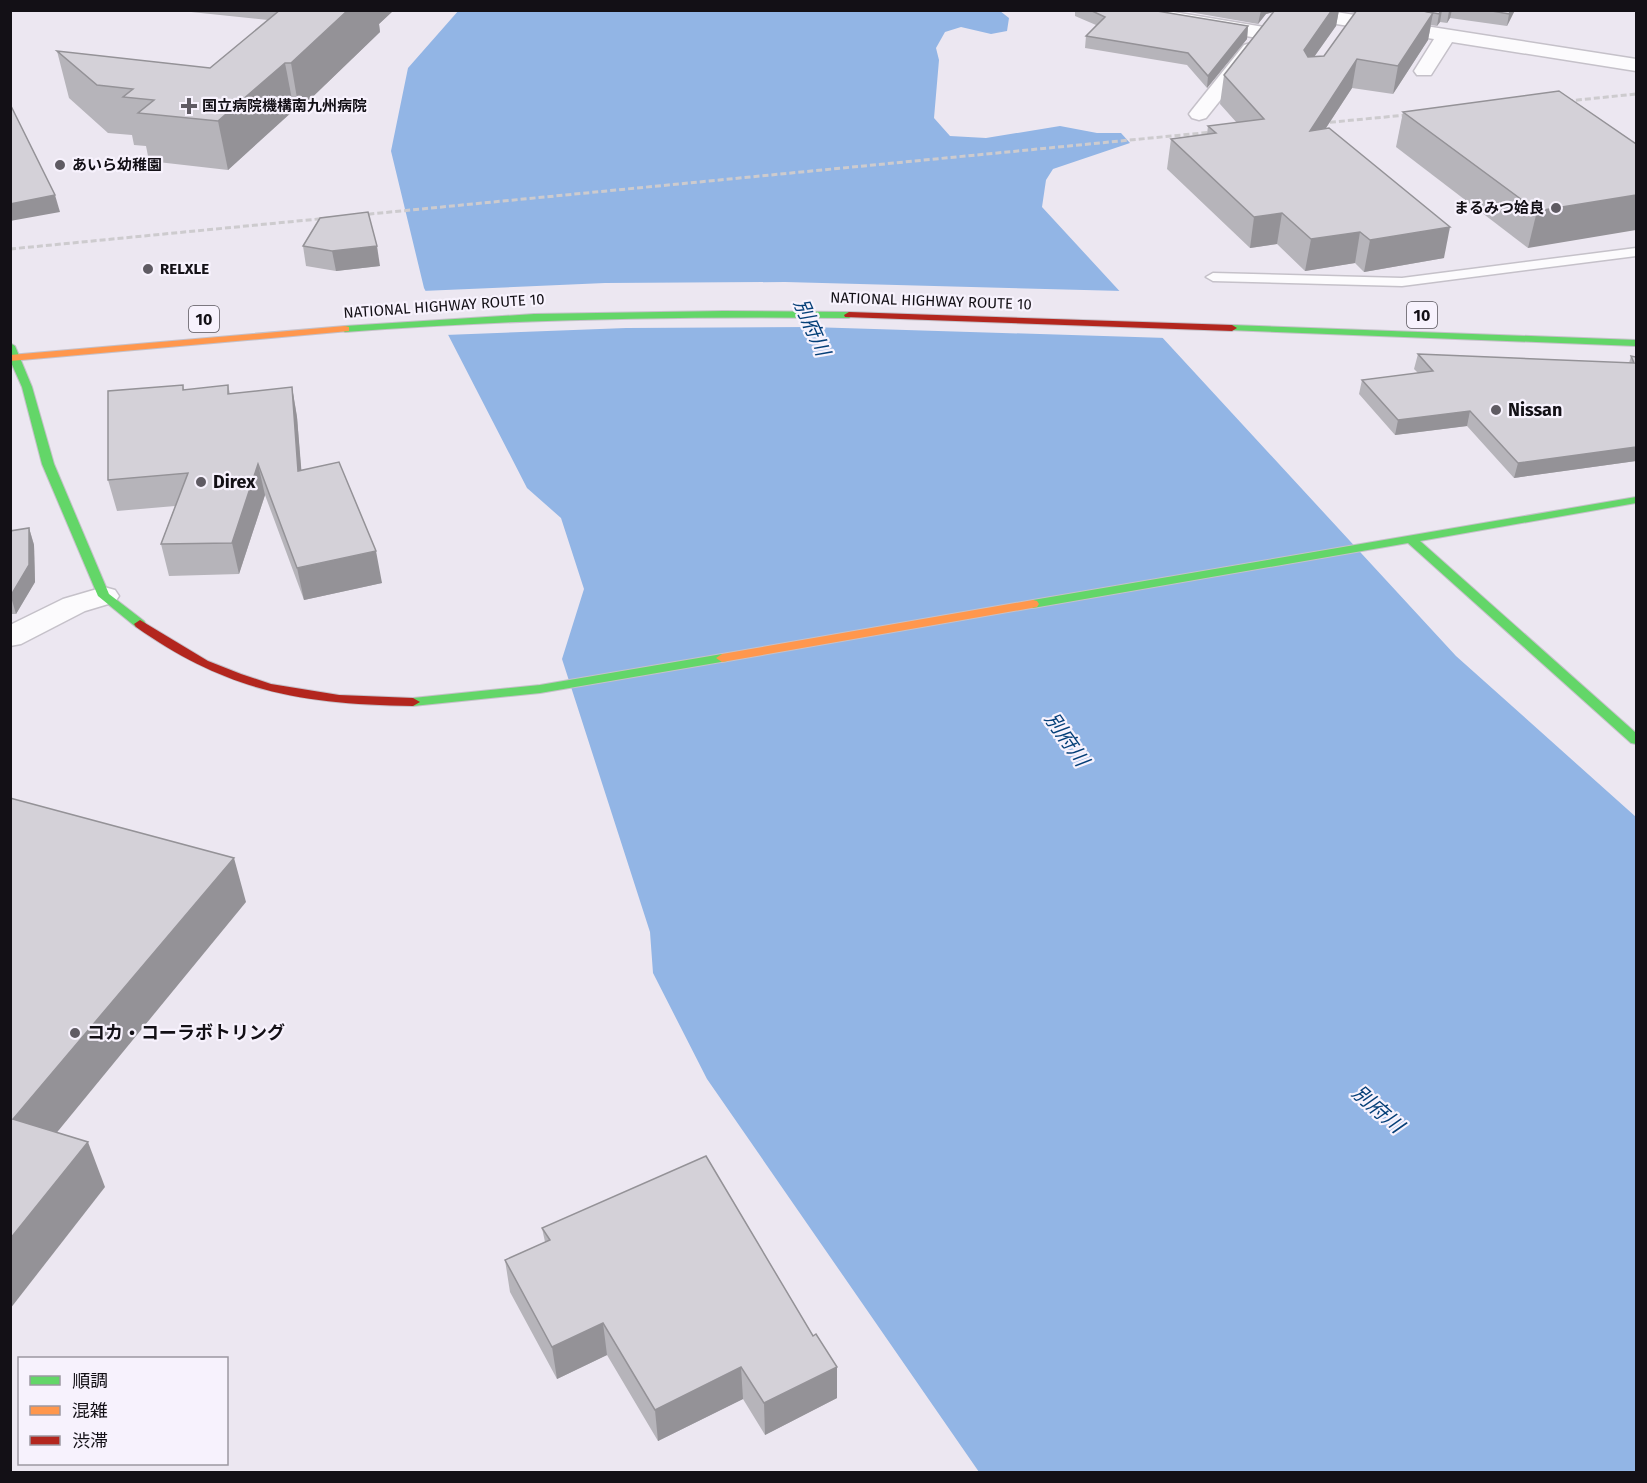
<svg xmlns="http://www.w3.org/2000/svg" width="1647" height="1483" viewBox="0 0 1647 1483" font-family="'Fira Sans','Noto Sans JP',sans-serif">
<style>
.water{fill:#92b5e5}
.pier{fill:#ece7f1}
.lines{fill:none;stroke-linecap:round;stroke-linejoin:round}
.lane-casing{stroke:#c5c1c9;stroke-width:3}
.street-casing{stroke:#c5c1c9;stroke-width:3}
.fast-casing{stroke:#c5c1c9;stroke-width:2}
.slow-casing{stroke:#c5c1c9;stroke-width:2}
.jam-casing{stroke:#c5c1c9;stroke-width:2}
.lane{fill:#fcfbfd;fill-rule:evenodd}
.street{fill:#fcfbfd;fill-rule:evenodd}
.fast{fill:#63d668;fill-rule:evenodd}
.slow{fill:#ff974d;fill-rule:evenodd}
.jam{fill:#b3261e;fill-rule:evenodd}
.rail{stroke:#cdcbce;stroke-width:3;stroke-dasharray:6 3;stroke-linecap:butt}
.wall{fill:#b6b4ba}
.shaded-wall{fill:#949297}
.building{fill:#d4d1d8;stroke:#949297;stroke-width:1.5}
.poi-dot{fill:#5f5b63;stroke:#f7f2fd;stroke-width:2}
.labels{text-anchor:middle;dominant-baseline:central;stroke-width:4.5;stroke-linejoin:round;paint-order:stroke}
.far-poi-label{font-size:15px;font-weight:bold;fill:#131016;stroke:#f7f2fd;text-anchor:start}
.far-street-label{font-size:15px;fill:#131016;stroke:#f7f2fd}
.shield{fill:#f7f2fd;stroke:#57545b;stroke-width:1.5}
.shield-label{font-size:16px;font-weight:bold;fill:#131016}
.poi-label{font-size:18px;font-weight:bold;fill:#131016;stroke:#f7f2fd;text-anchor:start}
.water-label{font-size:20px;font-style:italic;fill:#053f78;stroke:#f7f2fd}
</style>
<rect width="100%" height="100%" fill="#ece7f1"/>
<path class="water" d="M459,10L1000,11L1009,18L1007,31L991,34L961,27L945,32L936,48L939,60L934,118L950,136L986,138L1060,126L1097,133H1121L1130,143L1053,169L1046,180L1042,207L1456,656L1636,817V1472H979L707,1079L653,973L650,932L562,659L584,589L561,518L527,488L424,288L391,151L408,68Z"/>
<path class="pier" d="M785,282L1123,291L1167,338L810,327L626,328L445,335L422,291L605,283Z"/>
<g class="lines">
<defs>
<path id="lane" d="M1636,248V256L1402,286L1213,281L1206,277L1213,273L1402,278Z"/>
<g id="street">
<path d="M1115,10H1161L1264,27L1271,29L1274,33L1271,37L1264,39L1124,16L1117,14Z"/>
<path d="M1275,10H1323L1636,59V71L1452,42L1431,75H1417L1414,71L1434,39L1284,16L1277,14Z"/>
<path d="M1251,43L1258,45L1261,49L1258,53L1206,118L1199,120L1192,118L1189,114L1192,110L1244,45Z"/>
<path d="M104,587L115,590L119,596L115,602L85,611L21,644L10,646V625L63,599Z"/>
</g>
<g id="fast">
<path d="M723,311L849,312L854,315L849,318C681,316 513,319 345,332L340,329L345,326L534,314Z"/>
<path d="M1232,325L1636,340V346L1228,330L1227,328Z"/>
<path d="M10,343L15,346L32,387L54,464L109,594L144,621L146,624L144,627H136L98,596L42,464L22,387L10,360Z"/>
<path d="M1636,497V503L1420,541L1636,733V744L1631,743L1408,543L1033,608L1027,604L1033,600Z"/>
<path d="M722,654L728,658L727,661L540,693L413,706L406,702L413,698L540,685Z"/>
</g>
<g id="slow">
<path d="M345,326L349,327V331L10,361V355Z"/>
<path d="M1033,600L1037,601L1039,604L1037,607L722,662L716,658L722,654Z"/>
</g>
<g id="jam">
<path d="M849,312L1232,325L1237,328L1232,331L845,317L844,315Z"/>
<path d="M140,620L208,661L241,674L271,684L339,695L413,698L420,702L413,706C302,704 228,692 136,627L134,624Z"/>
</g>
</defs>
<use href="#lane" class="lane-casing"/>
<use href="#street" class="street-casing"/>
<use href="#fast" class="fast-casing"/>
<use href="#slow" class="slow-casing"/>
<use href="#jam" class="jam-casing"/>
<use href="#lane" class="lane"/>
<use href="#street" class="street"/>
<use href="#fast" class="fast"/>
<use href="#slow" class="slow"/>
<use href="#jam" class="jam"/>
<g class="rail">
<path d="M1558,102L1636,94"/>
<path d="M1312,124L1417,114"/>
<path d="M10,249L1223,131"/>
</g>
</g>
<g class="wall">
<path d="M172,10H394L379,24L380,32L299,110H294L228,170L149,161L146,146L134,145L132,135L108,133L69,98L57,51L210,68L268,20Z"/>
<path d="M1075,10H1150L1248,26L1247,39L1207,88L1187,65L1085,48L1086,36L1096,25L1075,16Z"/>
<path d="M1178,10H1339L1336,26L1314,57L1324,56L1355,13L1341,10H1515L1507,26L1450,18L1447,23L1440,22L1437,26L1431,25L1428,40L1393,94L1352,88L1326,128L1444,258L1364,272L1355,263L1305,271L1277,244L1250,248L1167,169L1171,139L1207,134L1208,126L1237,123L1220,104L1224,75L1273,12L1266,14L1258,24Z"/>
<path d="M1403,112L1636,144L1528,248L1396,147Z"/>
<path d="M320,218L380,266L336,271L306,266L303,246Z"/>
<path d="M1418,354L1629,363L1631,356L1636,357V461L1514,478L1467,426L1395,435L1359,394L1362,380L1418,373L1414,369Z"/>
<path d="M183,385L184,390L228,385L230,394L292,387L297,417L301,470L382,583L304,600L265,495L239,574L169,576L161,544L175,506L117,511L108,480Z"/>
<path d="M29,528L34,545L35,582L16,614H10V531Z"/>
<path d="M542,1228L813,1336L837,1367V1398L765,1435L743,1399L658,1441L607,1355L557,1379L510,1292L505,1260L545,1242Z"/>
</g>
<g class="shaded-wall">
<path d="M348,10H394L379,24L380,32L299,110L291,63Z"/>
<path d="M1261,10H1274V12L1266,14L1258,24Z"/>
<path d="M1332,10H1339L1336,26L1299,78L1304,50Z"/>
<path d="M1442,10L1440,22L1437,26L1439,14Z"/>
<path d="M1452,10L1450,18L1447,23L1449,11Z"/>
<path d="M1511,10H1515L1507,26L1509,14Z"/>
<path d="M1433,13L1428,40L1393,94L1398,66Z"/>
<path d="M1248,26L1247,39L1207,88L1208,76Z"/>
<path d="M1357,59L1352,88L1305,160L1310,131Z"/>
<path d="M285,63L294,110L228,170L218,121Z"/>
<path d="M55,195L60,212L10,221V204Z"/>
<path d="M1636,195V230L1528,248L1537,211Z"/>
<path d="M1282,213L1277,244L1250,248L1254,217Z"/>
<path d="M1450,227L1444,258L1364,272L1370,240Z"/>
<path d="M1360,232L1355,263L1305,271L1311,239Z"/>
<path d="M377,246L380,266L336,271L332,251Z"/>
<path d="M292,387L297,417L304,502L298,471Z"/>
<path d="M1470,411L1467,426L1395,435L1398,420Z"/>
<path d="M1636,447V461L1514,478L1518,463Z"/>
<path d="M258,464L265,495L239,574L232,543Z"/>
<path d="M29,528L34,545L35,582L16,614L11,597Z"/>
<path d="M376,551L382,583L304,600L297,568Z"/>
<path d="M234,858L246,902L31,1164L13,1119Z"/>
<path d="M88,1142L105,1187L10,1309V1239Z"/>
<path d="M603,1323L607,1355L557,1379L552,1347Z"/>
<path d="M741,1367L743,1399L658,1441L655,1410Z"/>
<path d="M837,1367V1398L765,1435L764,1403Z"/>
</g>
<g class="building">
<path d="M280,10H348L291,63H285L218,121L138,113L154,100L123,97L133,89L97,85L57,51L210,68Z"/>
<path d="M1090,10H1151L1248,26L1208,76L1188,53L1086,36L1105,17Z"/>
<path d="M1275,10H1332L1304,50L1308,57L1324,56L1357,10H1418L1433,13L1398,66L1357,59L1310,131L1329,128L1450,227L1370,240L1360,232L1311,239L1282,213L1254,217L1171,139L1216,133L1208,126L1264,119L1224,75Z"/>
<path d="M1419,10H1441L1439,14Z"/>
<path d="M1486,10H1511L1509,14Z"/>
<path d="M1559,91L1636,144V195L1537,211L1403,112Z"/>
<path d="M10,104L55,195L10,204Z"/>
<path d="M368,212L377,246L332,251L303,246L320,218Z"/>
<path d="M1418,354L1634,363L1631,356L1636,357V447L1518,463L1470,411L1398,420L1362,380L1433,371Z"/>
<path d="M183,385V390L228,385V394L292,387L298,471L339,462L376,551L297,568L258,464L232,543L161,544L188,473L108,480V391Z"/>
<path d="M29,528V565L10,597V531Z"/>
<path d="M10,798L234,858L13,1119L88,1142L10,1239Z"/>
<path d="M706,1156L813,1336L816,1334L837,1367L764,1403L741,1367L655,1410L603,1323L552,1347L505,1260L550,1240L542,1228Z"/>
</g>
<g class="poi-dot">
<path d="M186 97h6v6h6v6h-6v6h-6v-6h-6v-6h6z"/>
<circle cx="60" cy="165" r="6"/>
<circle cx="1556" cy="208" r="6"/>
<circle cx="148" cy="269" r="6"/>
<circle cx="1496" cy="410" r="6"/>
<circle cx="201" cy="482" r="6"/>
<circle cx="75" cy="1033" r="6"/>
</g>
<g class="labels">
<g class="far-poi-label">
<text x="202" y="106">国立病院機構南九州病院</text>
<text x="72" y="165">あいら幼稚園</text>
<text x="1544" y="208" text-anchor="end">まるみつ姶良</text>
<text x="160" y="269">RELXLE</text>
</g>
<g class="far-street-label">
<text transform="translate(931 301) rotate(2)">NATIONAL HIGHWAY ROUTE 10</text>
<text transform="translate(444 306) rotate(-4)">NATIONAL HIGHWAY ROUTE 10</text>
</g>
<g class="shield">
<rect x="1407" y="302" width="30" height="26" rx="4.5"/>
<rect x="189" y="306" width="30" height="26" rx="4.5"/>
</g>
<g class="shield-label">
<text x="1422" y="315">10</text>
<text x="204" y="319">10</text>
</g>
<g class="poi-label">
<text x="1508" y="410">Nissan</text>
<text x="213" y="482">Direx</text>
<text x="87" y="1033">コカ・コーラボトリング</text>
</g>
<g class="water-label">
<text transform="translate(812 327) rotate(66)">別府川</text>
<text transform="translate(1067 739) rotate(55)">別府川</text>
<text transform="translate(1378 1109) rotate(41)">別府川</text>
</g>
</g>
<rect width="1647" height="1483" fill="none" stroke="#131016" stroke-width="24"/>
<rect x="18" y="1357" width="210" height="108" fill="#f7f2fd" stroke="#9c98a1" stroke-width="1.5"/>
<rect x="30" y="1376" width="30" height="9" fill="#63d668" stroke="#9c98a1" stroke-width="1.5"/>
<text x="72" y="1387" font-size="18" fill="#131016">順調</text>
<rect x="30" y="1406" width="30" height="9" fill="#ff974d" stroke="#9c98a1" stroke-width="1.5"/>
<text x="72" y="1417" font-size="18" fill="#131016">混雑</text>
<rect x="30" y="1436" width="30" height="9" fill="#b3261e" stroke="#9c98a1" stroke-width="1.5"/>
<text x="72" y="1447" font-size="18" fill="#131016">渋滞</text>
</svg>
